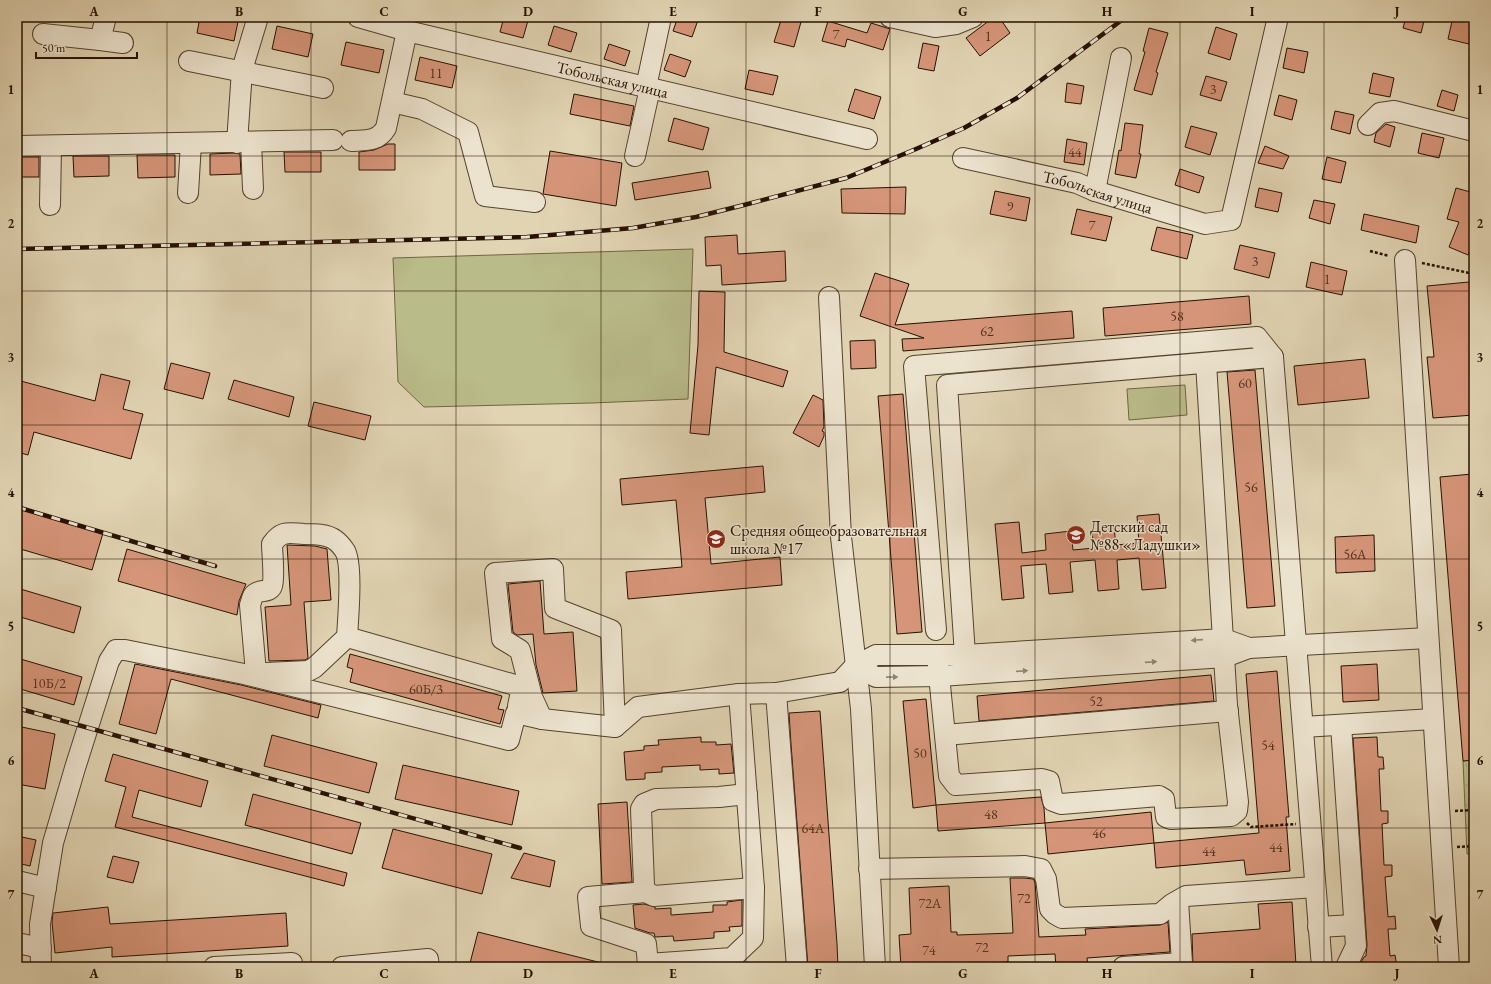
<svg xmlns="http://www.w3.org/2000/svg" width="1491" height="984" viewBox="0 0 1491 984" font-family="'EB Garamond',serif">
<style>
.grass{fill:#b9bb89;stroke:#706644}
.park{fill:url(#park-tufts);stroke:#706644}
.building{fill:#d69579;stroke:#261100}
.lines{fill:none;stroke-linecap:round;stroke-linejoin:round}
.minor-casing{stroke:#55422d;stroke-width:22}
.path{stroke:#261100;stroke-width:2.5;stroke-dasharray:3 2;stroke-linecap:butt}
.minor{stroke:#ece3ce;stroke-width:20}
.rail-casing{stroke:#261100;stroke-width:4.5}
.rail{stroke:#ece3ce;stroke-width:3;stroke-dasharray:9;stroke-linecap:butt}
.oneway{fill:#938471}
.grid{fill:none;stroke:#261100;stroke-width:1;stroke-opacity:0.55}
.labels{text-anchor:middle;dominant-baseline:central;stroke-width:3;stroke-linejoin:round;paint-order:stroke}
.number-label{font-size:14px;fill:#52321e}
.street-label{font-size:16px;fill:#261100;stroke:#ece3ce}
.poi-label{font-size:16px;fill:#261100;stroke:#ece3ce;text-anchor:start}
.neatline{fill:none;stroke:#261100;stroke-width:1.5}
.grid-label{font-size:13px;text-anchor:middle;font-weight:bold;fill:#261100}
</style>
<defs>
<pattern id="park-tufts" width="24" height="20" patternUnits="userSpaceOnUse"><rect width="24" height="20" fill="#b9bb89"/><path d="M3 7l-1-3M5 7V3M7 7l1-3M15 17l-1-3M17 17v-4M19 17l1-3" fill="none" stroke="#9fa074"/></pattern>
</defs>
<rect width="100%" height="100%" fill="#e1d4b3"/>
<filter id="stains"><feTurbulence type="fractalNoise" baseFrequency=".005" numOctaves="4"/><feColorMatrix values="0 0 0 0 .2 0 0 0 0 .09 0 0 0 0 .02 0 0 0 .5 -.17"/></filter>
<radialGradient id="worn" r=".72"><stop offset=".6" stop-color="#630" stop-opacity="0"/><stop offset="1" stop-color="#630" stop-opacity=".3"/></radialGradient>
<g class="grass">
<path d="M693,249L688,399L592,403L424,407L398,382L393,258Z"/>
<path d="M1185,385L1187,415L1129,420L1127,389Z"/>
</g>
<path class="park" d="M1474,760V854H1467L1463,761Z"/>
<g class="building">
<path d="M200,17H239L234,41L197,33Z"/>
<path d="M504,17H529L523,38L500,32Z"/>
<path d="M678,17H690L698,20L692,37L673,31Z"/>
<path d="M782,17L801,22L794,47L774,42Z"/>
<path d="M994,17H999L1010,33L980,56L966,38Z"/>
<path d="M1406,17H1425L1421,33L1403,28Z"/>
<path d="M1453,17H1474L1469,44L1448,39Z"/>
<path d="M828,21L867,33L871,23L890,29L883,50L847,39L845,47L822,41Z"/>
<path d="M277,26L313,34L308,57L272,49Z"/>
<path d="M554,26L577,33L571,52L548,45Z"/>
<path d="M1216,27L1237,34L1230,60L1208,53Z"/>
<path d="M1149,28L1168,33L1156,72L1158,73L1152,95L1134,90L1145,52L1143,51Z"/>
<path d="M346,42L384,50L379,73L341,65Z"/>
<path d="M923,43L939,46L934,71L918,68Z"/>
<path d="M609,44L630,51L625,66L604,59Z"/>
<path d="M1287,48L1308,52L1304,73L1283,68Z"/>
<path d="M670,54L691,61L685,77L664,70Z"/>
<path d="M420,57L457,66L452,88L415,80Z"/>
<path d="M749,70L778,76L773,95L745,89Z"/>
<path d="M1373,73L1394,78L1390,97L1369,93Z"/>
<path d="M1206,76L1227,82L1221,101L1200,95Z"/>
<path d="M1067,83L1084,86L1081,104L1065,102Z"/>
<path d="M855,89L881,97L874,119L848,111Z"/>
<path d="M1442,90L1458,95L1454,111L1437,106Z"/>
<path d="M574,94L634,106L630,126L570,114Z"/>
<path d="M1279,95L1297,100L1292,120L1274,115Z"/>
<path d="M1335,111L1354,115L1350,134L1331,129Z"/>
<path d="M674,118L709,128L703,150L668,141Z"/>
<path d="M1125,123L1143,125L1139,154H1141L1136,178L1115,174L1119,150L1121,151Z"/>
<path d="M1386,124L1395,127L1390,147L1374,142L1376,133Z"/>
<path d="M1191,126L1217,133L1210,155L1185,147Z"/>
<path d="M1422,133L1444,138L1439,158L1418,153Z"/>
<path d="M1067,139L1087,143L1084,165L1064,162Z"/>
<path d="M388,144H395V170H359V152L374,150Z"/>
<path d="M1265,146L1289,156L1283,169L1258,163Z"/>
<path d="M550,151L622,163L616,206L543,194Z"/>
<path d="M284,152H321V172H285Z"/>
<path d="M233,153L240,154L241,174L210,175V154Z"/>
<path d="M137,155H175V177L138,178Z"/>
<path d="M73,156H109V176L74,177Z"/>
<rect x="17" y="157" width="22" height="20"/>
<path d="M1327,157L1346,162L1341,183L1322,179Z"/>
<path d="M1180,169L1204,177L1199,193L1175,185Z"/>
<path d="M708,171L711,188L635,200L632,183Z"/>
<path d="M906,187L905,214L842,213L841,189Z"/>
<path d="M1259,188L1282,193L1278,212L1255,207Z"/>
<path d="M1456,188L1474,193V223L1470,238L1474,239L1468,255L1449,247L1459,222L1447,219Z"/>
<path d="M995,191L1030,198L1026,221L990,214Z"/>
<path d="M1314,200L1335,204L1330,224L1309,218Z"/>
<path d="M1077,209L1112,217L1106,241L1071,234Z"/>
<path d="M1364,214L1419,226L1416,243L1361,230Z"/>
<path d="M1157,227L1193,235L1187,259L1151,250Z"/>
<path d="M737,235L738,254L785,251L786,281L722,285L721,265L706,266L705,237Z"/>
<path d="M1240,245L1275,253L1269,278L1234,269Z"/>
<path d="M1311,262L1347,271L1342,295L1306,287Z"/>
<path d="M875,273L909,284L895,325L1072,311L1074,338L903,351L902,339L924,338L860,316Z"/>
<path d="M1469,282L1474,323V415L1433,418L1427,357H1434L1427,286Z"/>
<path d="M699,291L725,292L724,352L788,371L783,387L716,367L709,435L690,433L698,345Z"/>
<path d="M1249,296L1251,324L1105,336L1103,308Z"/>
<path d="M875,340L876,368L851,369L850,341Z"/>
<path d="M1365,359L1369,398L1298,405L1294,366Z"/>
<path d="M171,363L210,373L203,399L164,389Z"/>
<path d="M1255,370L1275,606L1247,608L1227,372Z"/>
<path d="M101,374L130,381L123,409L143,414L131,459L34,432L28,455L17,452V380L95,401Z"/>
<path d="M234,380L294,397L289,417L228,399Z"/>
<path d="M903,394L922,632L897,634L878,396Z"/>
<path d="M813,395L823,400L824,427L822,431L824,432V436L819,447L793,433Z"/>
<path d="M314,402L371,416L365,440L308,426Z"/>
<path d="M763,466L765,492L705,498L711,564L780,557L782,585L628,599L626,572L682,567L676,500L622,505L620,479Z"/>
<path d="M1472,474L1474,495V760L1463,761L1440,477Z"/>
<path d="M17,508L103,533L92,570L17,548Z"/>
<path d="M1159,514L1166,588L1142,590L1139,558L1117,560L1119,589L1098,591L1095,560L1070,562L1073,592L1049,594L1046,564L1021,566L1024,598L1002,600L995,524L1019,522L1022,553L1046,550L1045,534L1071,531L1073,550L1094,548L1092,531L1114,528L1116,545L1139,543L1137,516Z"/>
<path d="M1374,535L1375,571L1336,573L1335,537Z"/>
<path d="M287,545L315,546L327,549L331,600L304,602L308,658L305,660L269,661L265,607L291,605Z"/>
<path d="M127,549L246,584L239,601L237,615L118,581Z"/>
<path d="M540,581L544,634L573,632L577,691L543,693L536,665L533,634L517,635L513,632L508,584Z"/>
<path d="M17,588L81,607L74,633L17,616Z"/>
<path d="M350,654L502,696L498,709L504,710L500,724L350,682L353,669L347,667Z"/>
<path d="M17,658L82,677L74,705L17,688Z"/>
<path d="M135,664L241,685L321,705L318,718L171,679L156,734L119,724Z"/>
<path d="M1377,664L1379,700L1343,702L1341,666Z"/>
<path d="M1277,671L1289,817H1286L1290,871L1246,875L1244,860L1156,868L1154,843L1259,833L1246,674Z"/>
<path d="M1211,675L1214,701L979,721L977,696Z"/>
<path d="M926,699L936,805L913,808L903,701Z"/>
<path d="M820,711L837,944L838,967H808L791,744L789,713Z"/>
<path d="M17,726L55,734L45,789L17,784Z"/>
<path d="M272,735L377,763L369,793L264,766Z"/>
<path d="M701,737V742H716V745L731,744L734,773L719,774V769L700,770V765L662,767V772L645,773V779L626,780L624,752L644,750V746L659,745L658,740Z"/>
<path d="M1377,737L1378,757H1383L1384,769H1379L1381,811H1388V823L1382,824L1384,865H1392V876L1385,877L1388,917L1395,916L1396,929H1388L1390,956L1395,955L1397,967H1360V964L1364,957L1366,956L1367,945L1353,738Z"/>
<path d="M113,754L208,781L201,807L139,790L132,817L347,873L344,886L115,827L126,787L105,781Z"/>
<path d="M403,765L519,791L512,825L395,799Z"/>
<path d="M253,794L361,823L352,854L245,825Z"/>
<path d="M1041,797L1044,808L1045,823L938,831L936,805Z"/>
<path d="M627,802L632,882L602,884L598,804Z"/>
<path d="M1151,812L1154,843L1048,854L1045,823Z"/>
<path d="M393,829L492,854L482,894L382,868Z"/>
<path d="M17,836L36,840L30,866L17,863Z"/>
<path d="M524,853L555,861L550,887L511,878Z"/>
<path d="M113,856L139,862L133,883L107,877Z"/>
<path d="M1010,878H1024L1033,879L1035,882L1039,937L1086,935L1085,929L1160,925L1168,922L1170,952L1087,958L1088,967H1056L1055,954L1008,956V962L958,965L959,967H901L899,935L911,934L909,888L949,886L951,932H957V935L1013,933Z"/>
<path d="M742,900V926L729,927L730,931L714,932V938L674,941L673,936L655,937L654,933H650L635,928L633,905L644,904L655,907V909L671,908V915L713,912V905H727V902Z"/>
<path d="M1292,902L1296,965L1263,967H1193L1192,934L1260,929L1258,904Z"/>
<path d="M108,907L110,924L286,913L288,946L112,957V947L55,953L52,922L53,913Z"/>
<path d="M478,932L602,963V967H469Z"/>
</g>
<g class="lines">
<defs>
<g id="minor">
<path id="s1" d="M358,17L407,31L867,139"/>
<path d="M890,17L935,27L956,24L973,17"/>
<path d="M43,34L100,40L123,43"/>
<path d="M100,40L106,17"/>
<path d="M189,61L323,88"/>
<path d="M646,87L661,17"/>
<path d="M392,102L422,109L468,132L485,196L535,202"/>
<path d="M1368,125L1380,113L1394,111L1474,131"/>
<path d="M351,141C365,140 378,142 386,128L407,31"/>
<path d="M251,142L253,189"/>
<path d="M237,143L242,70L258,17"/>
<path d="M17,146L333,140"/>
<path d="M635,156L650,88"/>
<path id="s2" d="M963,158L1077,183L1095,191L1205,224L1231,220L1278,17"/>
<path d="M1095,191L1121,58"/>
<path d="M188,193L191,143"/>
<path d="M50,205L51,146"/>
<path d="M1405,260L1449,967"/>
<path d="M829,297L841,537L861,709L875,967"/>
<path d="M936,630L914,366L1257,337L1273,357L1322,967"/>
<path d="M347,637L522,687L518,706"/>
<path d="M937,655L949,776L956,785L1042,779L1049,781L1053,801L1061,804L1159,796L1164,799L1166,817L1171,819L1231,816L1237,811L1238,802L1227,705L1206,363"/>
<path d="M965,655L947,385L1273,357"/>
<path d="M855,666L876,677L940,676L1225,657L1249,648L1428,638"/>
<path d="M256,673L250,605C251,602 252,598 253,596C258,588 269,594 272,586C275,579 272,552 272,544C282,530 288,533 304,534C314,534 327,534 335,540C338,542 343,548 345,551C353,565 348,620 347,637L314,668L308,671L266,673"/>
<path d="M776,693L797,967"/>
<path d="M542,719L532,697L520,650L502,639L495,573L553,569L555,608L611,630L615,727"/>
<path d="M1341,725L1356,946L1346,967"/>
<path d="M1303,727L1433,719"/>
<path d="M945,735L1228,711"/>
<path d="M747,794L719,797L656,799L644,804L641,809L644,885L646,892L654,896L754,888"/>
<path d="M869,869L1025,866L1041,869L1046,879L1050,909L1055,914L1062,918L1160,914L1172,904L1186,896L1315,887"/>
<path d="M17,881L46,888"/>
<path d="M646,892L588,897L591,926L646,944L648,964"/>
<path d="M1318,927L1354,925"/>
<path d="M17,943L41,948"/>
<path d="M41,967L40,924L53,843L75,768L109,661L116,650H125L244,674L509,740L516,713L542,719L615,727L638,707L739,694L776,693L840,682L855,666L876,655H965L1224,639L1249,648"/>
<path d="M214,967L292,963V967"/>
<path d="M342,967L428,959L429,967"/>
<path d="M647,967L648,964L732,958L753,938L754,888L739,694"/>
<path d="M1123,967L1182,963L1178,901"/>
</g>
</defs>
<use href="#minor" class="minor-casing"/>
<g class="path">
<path d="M1370,251L1389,256"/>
<path d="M1422,263L1474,274"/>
<path d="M1455,811L1474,810"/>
<path d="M1247,823L1251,827L1296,824"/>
<path d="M1457,847L1474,846"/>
</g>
<use href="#minor" class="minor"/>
<defs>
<g id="rail">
<path d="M17,249L527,237L633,228L696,217L744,205L846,178L916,149L964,128L1017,98L1126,17"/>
<path d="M17,507L215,566"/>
<path d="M17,708L520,848"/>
</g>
</defs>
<use href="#rail" class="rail-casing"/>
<use href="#rail" class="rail"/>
</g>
<defs><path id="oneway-solid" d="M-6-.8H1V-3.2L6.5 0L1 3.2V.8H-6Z"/></defs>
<g class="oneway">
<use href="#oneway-solid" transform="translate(1197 640) rotate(176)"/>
<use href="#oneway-solid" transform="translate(1151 662) rotate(-4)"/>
<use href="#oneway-solid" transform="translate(1022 671) rotate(-4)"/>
<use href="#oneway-solid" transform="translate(892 677) rotate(-1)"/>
</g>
<path class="grid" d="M167,17V967M311,17V967M456,17V967M601,17V967M746,17V967M890,17V967M1035,17V967M1180,17V967M1324,17V967M17,156H1474M17,291H1474M17,425H1474M17,559H1474M17,693H1474M17,828H1474"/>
<defs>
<symbol id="school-disc" viewBox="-11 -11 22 22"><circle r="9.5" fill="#8f2418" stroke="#ece3ce"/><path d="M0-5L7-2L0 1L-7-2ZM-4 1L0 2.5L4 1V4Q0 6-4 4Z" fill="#fff"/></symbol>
</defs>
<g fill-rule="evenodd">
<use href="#school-disc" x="1065" y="524" width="22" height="22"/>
<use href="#school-disc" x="705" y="528" width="22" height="22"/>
</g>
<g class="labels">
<g class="number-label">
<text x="836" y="34">7</text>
<text x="988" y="36">1</text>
<text x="436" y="73">11</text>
<text x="1213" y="89">3</text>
<text x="1075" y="152">44</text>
<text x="1010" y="206">9</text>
<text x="1092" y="225">7</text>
<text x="1255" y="261">3</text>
<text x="1327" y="279">1</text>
<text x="1177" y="316">58</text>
<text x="987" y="331">62</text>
<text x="1245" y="383">60</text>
<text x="1251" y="487">56</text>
<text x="1355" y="554">56А</text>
<text x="49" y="683">10Б/2</text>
<text x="426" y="689">60Б/3</text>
<text x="1096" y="701">52</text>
<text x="1268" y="745">54</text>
<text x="920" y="753">50</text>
<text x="991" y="814">48</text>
<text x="813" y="828">64А</text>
<text x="1099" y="833">46</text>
<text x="1276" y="847">44</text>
<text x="1209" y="851">44</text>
<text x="1024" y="898">72</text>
<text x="930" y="903">72А</text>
<text x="982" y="947">72</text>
<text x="929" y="950">74</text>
</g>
<g class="street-label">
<text stroke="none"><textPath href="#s1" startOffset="262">Тобольская улица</textPath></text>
<text stroke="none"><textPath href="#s2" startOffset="139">Тобольская улица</textPath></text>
</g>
<g class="poi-label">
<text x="1090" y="526">Детский сад<tspan x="1090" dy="18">№88 «Ладушки»</tspan></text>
<text x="730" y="530">Средняя общеобразовательная<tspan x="730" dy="18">школа №17</tspan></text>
</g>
</g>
<rect width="1491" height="984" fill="none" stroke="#e1d4b3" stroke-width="44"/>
<g transform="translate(1437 930) rotate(176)" stroke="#ece3ce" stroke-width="3" paint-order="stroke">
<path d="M0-3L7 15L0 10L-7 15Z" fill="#261100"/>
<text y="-6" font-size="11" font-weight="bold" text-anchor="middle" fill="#261100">N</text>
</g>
<path d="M36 52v6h101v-6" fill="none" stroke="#261100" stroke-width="2"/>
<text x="42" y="52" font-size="12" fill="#261100" stroke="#ece3ce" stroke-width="3" paint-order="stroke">50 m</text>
<rect x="22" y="22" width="1447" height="940" class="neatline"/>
<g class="grid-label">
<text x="94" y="16">A</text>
<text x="239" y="16">B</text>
<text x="384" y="16">C</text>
<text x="528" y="16">D</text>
<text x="673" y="16">E</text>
<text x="818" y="16">F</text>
<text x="963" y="16">G</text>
<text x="1107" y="16">H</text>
<text x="1252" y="16">I</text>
<text x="1397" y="16">J</text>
<text x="11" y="94">1</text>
<text x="1480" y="94">1</text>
<text x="11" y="228">2</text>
<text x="1480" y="228">2</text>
<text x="11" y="362">3</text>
<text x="1480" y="362">3</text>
<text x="11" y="497">4</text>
<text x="1480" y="497">4</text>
<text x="11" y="631">5</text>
<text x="1480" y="631">5</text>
<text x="11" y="765">6</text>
<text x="1480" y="765">6</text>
<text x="11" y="899">7</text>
<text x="1480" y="899">7</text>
<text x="94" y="978">A</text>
<text x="239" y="978">B</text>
<text x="384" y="978">C</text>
<text x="528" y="978">D</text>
<text x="673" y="978">E</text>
<text x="818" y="978">F</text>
<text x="963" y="978">G</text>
<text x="1107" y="978">H</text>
<text x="1252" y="978">I</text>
<text x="1397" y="978">J</text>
</g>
<rect width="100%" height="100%" filter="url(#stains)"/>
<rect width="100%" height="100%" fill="url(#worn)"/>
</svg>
